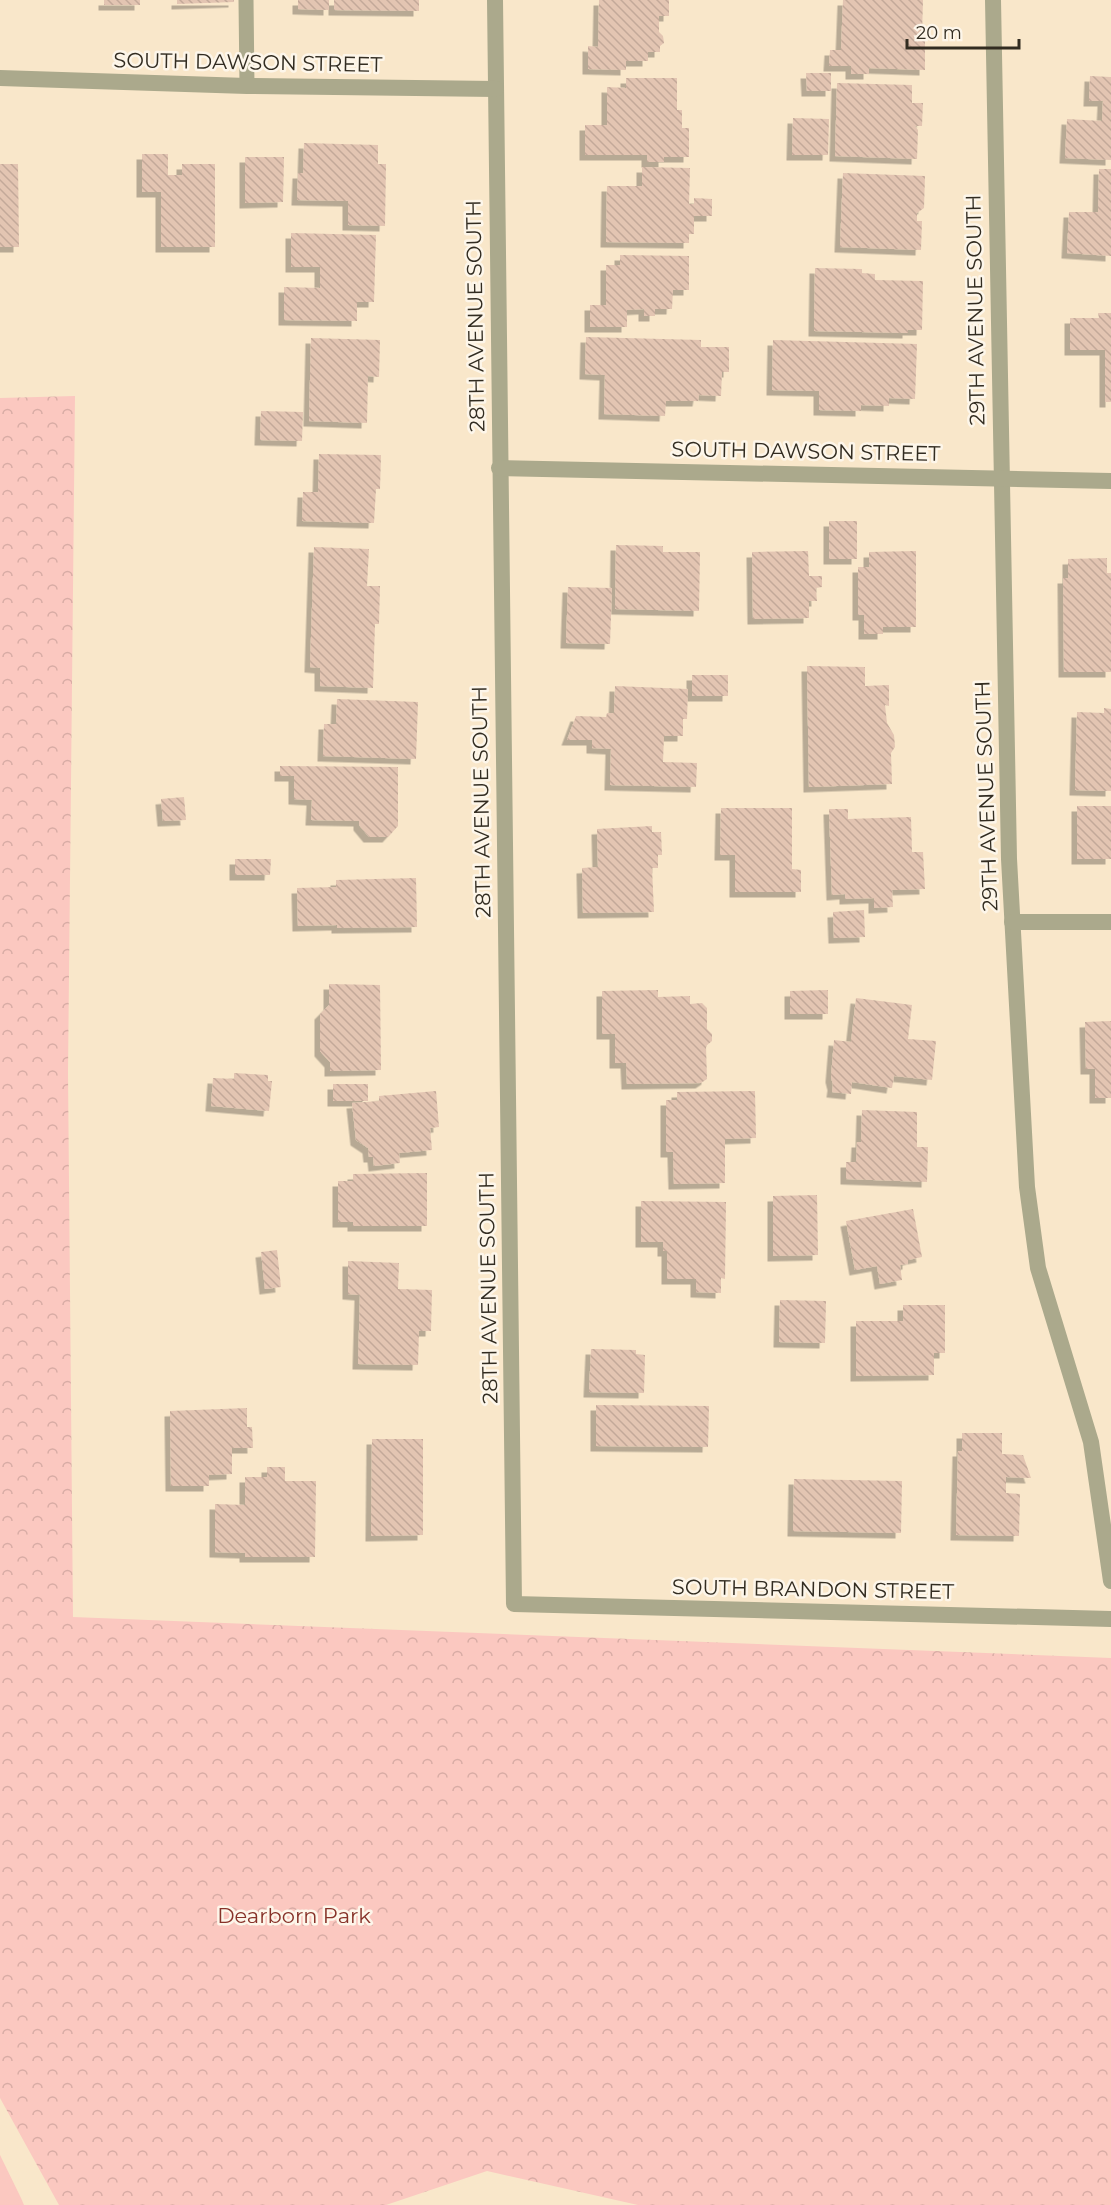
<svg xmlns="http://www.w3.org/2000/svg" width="1111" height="2205" viewBox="0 0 1111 2205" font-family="Montserrat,sans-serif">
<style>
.green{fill:#fbc8c0}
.park{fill:url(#park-crowns)}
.building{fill:url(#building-back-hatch);filter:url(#shadow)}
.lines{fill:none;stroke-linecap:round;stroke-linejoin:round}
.service{stroke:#aba98c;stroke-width:15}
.minor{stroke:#aba98c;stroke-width:16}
.labels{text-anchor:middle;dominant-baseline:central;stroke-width:5;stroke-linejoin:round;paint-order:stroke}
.street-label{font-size:21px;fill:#322c21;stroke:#fdf6ea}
.park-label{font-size:21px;fill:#873229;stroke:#fdf6ea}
</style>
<defs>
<pattern id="park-crowns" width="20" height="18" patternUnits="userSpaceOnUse" patternTransform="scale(1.5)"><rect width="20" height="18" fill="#fbc8c0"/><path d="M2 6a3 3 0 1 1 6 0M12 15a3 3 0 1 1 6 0" fill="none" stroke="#d8aca5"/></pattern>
<pattern id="building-back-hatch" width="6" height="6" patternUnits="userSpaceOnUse" patternTransform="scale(1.5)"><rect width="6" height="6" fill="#e3c5b2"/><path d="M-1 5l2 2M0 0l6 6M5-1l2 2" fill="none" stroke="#c3a999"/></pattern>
<filter id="shadow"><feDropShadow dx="-5.5" dy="5.5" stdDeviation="0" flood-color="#0004"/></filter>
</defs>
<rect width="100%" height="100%" fill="#f9e7ca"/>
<path class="green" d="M0,2155L21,2198L24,2205H0Z"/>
<path class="park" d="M75,396L68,1073L73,1617L1111,1658V2205H638L487,2171L386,2205H59L0,2098V398Z"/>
<g class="building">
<rect x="104" y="0" width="36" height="5"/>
<path d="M177,0H234V2L177,4Z"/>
<path d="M298,0H329V10L298,9Z"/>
<path d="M334,0H419V11L334,10Z"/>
<path d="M599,0H669V16H659V32L663,36L664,43L660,46V52H648V61H626V70L588,69V46L598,47Z"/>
<path d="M843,0H923L922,36H925V70L869,68V74H851V66H829L830,50H841Z"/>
<path d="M806,73H831V91H807Z"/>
<path d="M1090,76L1111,77V160L1065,158L1067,119L1102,121L1103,101H1089Z"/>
<path d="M626,78H677V110H682V128H689V157H664V162H647V155H585V125H607V87L626,88Z"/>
<path d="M837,83L912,85V103H923L922,126H915L918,130L917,159L835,156Z"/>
<path d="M793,118L829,119L828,155H792Z"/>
<path d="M304,143L378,145V164H386L385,226L348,225V201L297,200L298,173H303Z"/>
<path d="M142,154H168V175H182V164H215V247H161V192H142Z"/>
<path d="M245,157H284L283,202L245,203Z"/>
<path d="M0,164H18L19,247H0Z"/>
<path d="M642,167L690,168L689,204H694V198L712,199V216H694V234H689V243L606,242L607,186H642Z"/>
<path d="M1099,169H1111V256L1067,253L1069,212H1098Z"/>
<path d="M843,173L925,176L924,208L917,213V221H922L921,250L840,247Z"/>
<path d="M291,233L376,235L374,302H357V321L284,320V287L320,288V267H291Z"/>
<path d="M620,255L689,256V290H673L672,309H655V316H644V309L627,310V327H590V305H606V265H620Z"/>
<path d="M815,268L862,269V273L875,274V280L923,281L922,330H908V333L814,331Z"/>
<path d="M1098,313H1111V402H1105V350H1070V318H1099Z"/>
<path d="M586,337L701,340V347H729V372H722L721,396L699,395L698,401H666L665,416L604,414L605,375L585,374Z"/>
<path d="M311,338L380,340L379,377L368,376L367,423L309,421Z"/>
<path d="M773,340L917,344L915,399L889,398V406L861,405V411L819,410V391L772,390Z"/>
<path d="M261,411L303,412L302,441L260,440Z"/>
<path d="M319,454L381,455L380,489H376L374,523L302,521L303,492H318Z"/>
<rect x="829" y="521" width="28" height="38"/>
<path d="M616,545L663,546V552H700L699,611L615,609Z"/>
<path d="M314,547L369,549L367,586H380L379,624H375L373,688L320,686V668L310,667Z"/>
<path d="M808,551L809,576H822V587L816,588L817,601H809V618L753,619L752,552Z"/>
<path d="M916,551V627H883V634H864V615H858V567H869V552Z"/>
<path d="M1107,558V573H1111V672H1064L1063,578H1068V559Z"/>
<path d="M568,587L612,588L610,644L566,643Z"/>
<path d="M807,666L865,667V686L889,685V706L885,705L887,723L894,735L895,747L891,753L892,784L809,787Z"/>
<rect x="692" y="675" width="36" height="21"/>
<path d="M615,686L688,689L687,719H683V736H664L663,762L697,763L696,787L610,785L611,749L592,748V740H567L576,716L606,717L607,713H614Z"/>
<path d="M337,699L418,702L416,759L323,756L324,724H336Z"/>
<path d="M1104,708L1111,709V791L1075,790L1077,712L1104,713Z"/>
<path d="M280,766L398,767V826L388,837H369L359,825V821L311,820L312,800L294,799V776H280Z"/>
<path d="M184,797L186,820L163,821L161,799Z"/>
<rect x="1077" y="806" width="34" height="53"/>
<path d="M721,808H792V869L801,870V892H735V855H720Z"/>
<path d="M829,809H848V819L911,817L912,852H923L925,889L892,890L893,907L874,908V898L845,899V894L832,895Z"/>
<path d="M652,826V832H661L662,855H658V868H652L654,912L583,913L582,868L598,867L597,829Z"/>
<path d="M235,859H271L270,875H235Z"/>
<path d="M416,878L417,927L337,928V925L298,926L297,888L336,887V880Z"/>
<path d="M864,910L865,937L834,938L833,912Z"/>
<path d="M329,984L380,985L381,1070L330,1071V1062L320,1051V1014L329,1005Z"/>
<path d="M658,990V997L690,996V1004L702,1003L707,1008V1029L712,1034V1041L706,1046L707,1079L701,1083L627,1084L626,1063H615V1034H602V991Z"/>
<path d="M828,990V1014H790V991Z"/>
<path d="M856,998L912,1005L908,1039L936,1041L932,1080L894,1076L892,1088L852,1082L851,1094L832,1092L833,1085L831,1077L834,1040L851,1042Z"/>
<path d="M1111,1021V1098H1095V1069H1086L1085,1022Z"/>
<path d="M234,1073L268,1075V1081H272L269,1111L211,1106L213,1078L234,1079Z"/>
<rect x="333" y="1084" width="35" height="17"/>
<path d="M436,1091L439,1127L430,1128L432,1150L399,1153L400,1163L374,1166L373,1157H369L368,1148L356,1140L352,1103L379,1101V1096Z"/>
<path d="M755,1091L756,1138L725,1139V1183L674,1184L673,1152H666V1100H677V1092Z"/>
<path d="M862,1110L917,1112V1147H928L927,1182L846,1179V1162H856L857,1142H861Z"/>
<path d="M427,1173V1226H353V1222H338V1181H353V1174Z"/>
<path d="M817,1195L818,1255L773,1256V1196Z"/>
<path d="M641,1201L726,1202L725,1279L721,1278V1293L696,1292V1279H667V1251H663V1242H641Z"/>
<path d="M913,1209L922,1257L908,1260V1264L900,1265L902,1280L880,1284L877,1266L855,1270L846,1221Z"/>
<path d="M277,1250L281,1287L265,1289L261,1252Z"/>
<path d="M348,1261L399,1263L398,1289L432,1290L431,1331H419L418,1365L358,1364L360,1295L348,1294Z"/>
<path d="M780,1300L826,1301L825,1343L779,1342Z"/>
<path d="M903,1305H945V1353H934V1375L856,1376V1321H903Z"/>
<path d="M591,1349L636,1350V1354L645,1355L644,1393L589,1392Z"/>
<path d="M596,1405L709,1406L708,1447L596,1446Z"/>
<path d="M247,1408V1427H252L253,1448H232V1474L209,1475V1486H171L170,1411Z"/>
<path d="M962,1433H1002V1454L1023,1455L1031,1478L1006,1477V1493L1020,1494L1019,1536L956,1535L958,1451H962Z"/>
<path d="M372,1439H423V1535L371,1536Z"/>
<path d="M267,1467H285V1481H316L315,1557H245V1553L215,1552V1504L245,1505V1477H267Z"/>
<path d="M794,1479L902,1481L901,1533L793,1531Z"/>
</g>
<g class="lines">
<path class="service" d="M246,0L247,86"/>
<g class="minor">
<path d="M495,0L514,1604L1111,1619"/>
<path d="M993,0L1009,859L1027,1187L1038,1268L1091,1442L1111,1581"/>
<path d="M0,78L247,86L496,89"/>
<path d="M499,468L1111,481"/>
<path d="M1012,922H1111"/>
</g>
</g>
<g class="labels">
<g class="street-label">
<text transform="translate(248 62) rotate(1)">SOUTH DAWSON STREET</text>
<text transform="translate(975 310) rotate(-91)">29TH AVENUE SOUTH</text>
<text transform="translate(475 316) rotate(-91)">28TH AVENUE SOUTH</text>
<text transform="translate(806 451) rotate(1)">SOUTH DAWSON STREET</text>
<text transform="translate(986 796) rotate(-92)">29TH AVENUE SOUTH</text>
<text transform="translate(481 802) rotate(-91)">28TH AVENUE SOUTH</text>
<text transform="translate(488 1288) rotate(-91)">28TH AVENUE SOUTH</text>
<text transform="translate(813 1589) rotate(1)">SOUTH BRANDON STREET</text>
</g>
<g class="park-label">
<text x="294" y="1915">Dearborn Park</text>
</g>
</g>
<path d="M907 39v9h112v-9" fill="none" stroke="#322c21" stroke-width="3"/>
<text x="916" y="39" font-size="18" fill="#322c21" stroke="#fdf6ea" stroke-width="4.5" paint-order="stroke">20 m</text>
</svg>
